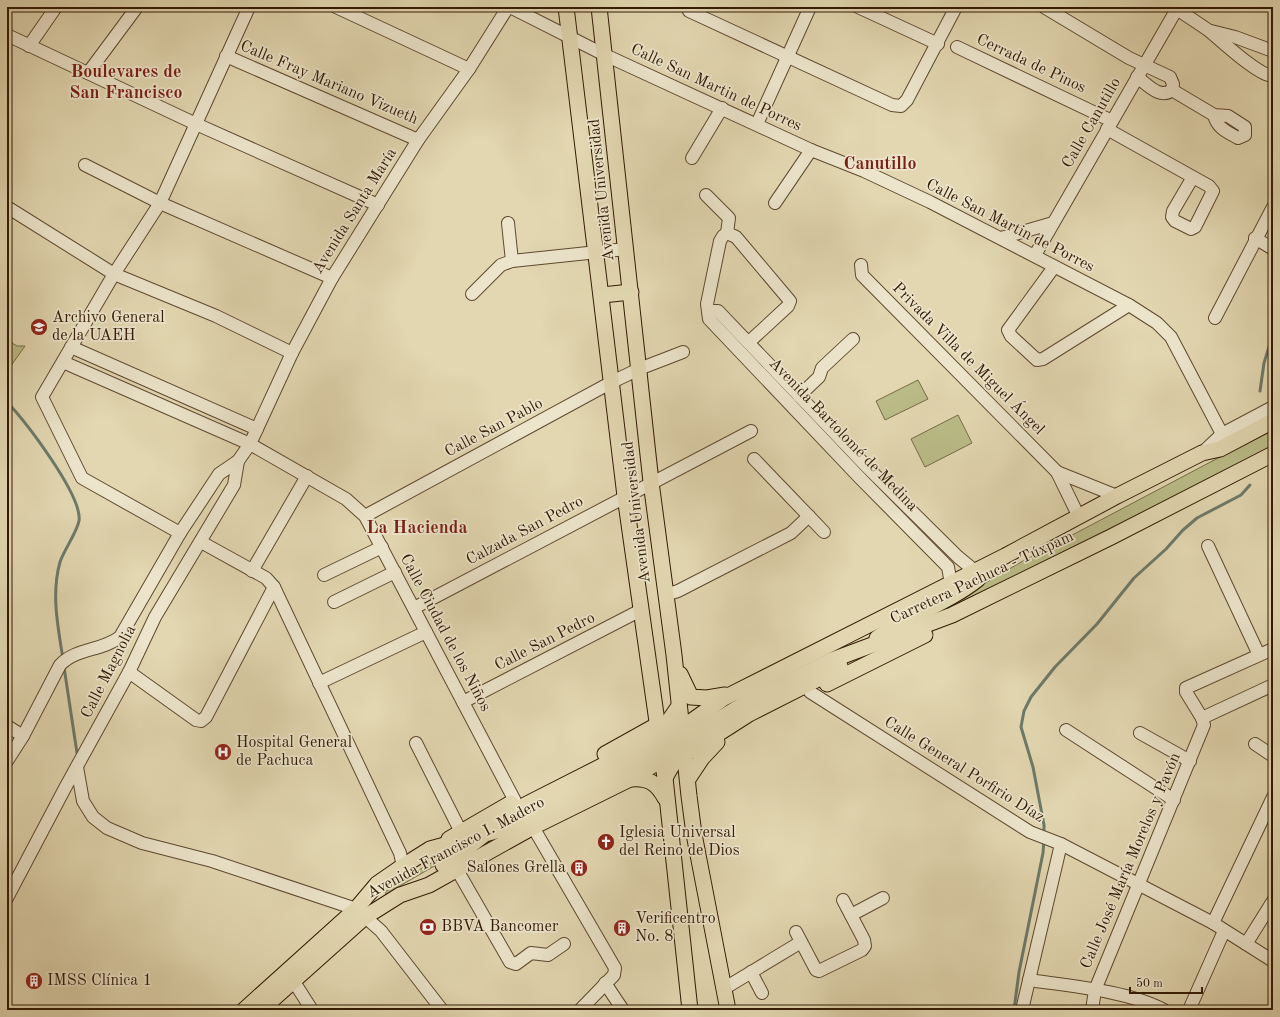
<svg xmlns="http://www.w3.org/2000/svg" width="1280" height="1017" viewBox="0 0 1280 1017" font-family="'Old Standard TT',serif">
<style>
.green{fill:#babc87;stroke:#766b46}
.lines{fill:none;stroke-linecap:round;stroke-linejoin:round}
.stream{stroke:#6d7a69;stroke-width:3}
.minor-casing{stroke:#5e492f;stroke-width:14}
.major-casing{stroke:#321a04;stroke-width:17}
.minor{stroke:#ece5cc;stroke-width:12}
.major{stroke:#e2d7b1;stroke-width:15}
.labels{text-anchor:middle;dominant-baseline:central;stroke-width:3.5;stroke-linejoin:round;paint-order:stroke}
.street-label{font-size:16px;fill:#321a04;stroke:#ece5cc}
.poi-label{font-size:16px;fill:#321a04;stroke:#ece5cc;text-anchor:start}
.quarter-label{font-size:18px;font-weight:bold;fill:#7a1f14;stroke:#ece5cc}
</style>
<rect width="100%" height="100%" fill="#e2d7b1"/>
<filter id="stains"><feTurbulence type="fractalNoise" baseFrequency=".005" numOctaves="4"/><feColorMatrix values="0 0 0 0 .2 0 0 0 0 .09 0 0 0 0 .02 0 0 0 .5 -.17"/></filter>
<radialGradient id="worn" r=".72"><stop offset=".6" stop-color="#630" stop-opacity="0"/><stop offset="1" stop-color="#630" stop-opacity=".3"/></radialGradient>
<g class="green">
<path d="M7,334L9,335L12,343L17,346H25L8,370Z"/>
<path d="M918,380L928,399L885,420L876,401Z"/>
<path d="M958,415L972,443L925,467L911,439Z"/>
<path d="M1273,429V446L1076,547L909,627L1023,561Z"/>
<path d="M444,856L443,861L386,894L385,892L401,880Z"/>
</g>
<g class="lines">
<g class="stream">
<path d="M1260,391L1264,363L1273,334"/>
<path d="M7,402C25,421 83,496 79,521C77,532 64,550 60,562C51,594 58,627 63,659"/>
<path d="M64,667L77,753"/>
<path d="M1044,834V825L1033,767L1021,727L1024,711L1031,697L1055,667L1097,624L1134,578L1166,549L1183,530L1197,518L1241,495L1250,485"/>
<path d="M1014,1010L1019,972L1043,853L1044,840"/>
</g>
<defs>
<g id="minor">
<path d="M336,7L469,69"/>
<path d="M510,7L605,55L811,150L864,171L930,202L1129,305L1157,323L1171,337L1222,434"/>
<path d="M858,7L938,44"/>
<path d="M1044,7L1129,58L1170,77L1173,84L1172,90"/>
<path d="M1177,9C1187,16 1198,23 1208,30C1221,40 1258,76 1273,76"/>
<path d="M689,11L892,105L901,106L907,100L956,7"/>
<path d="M1211,31L1235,37L1273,51"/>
<path d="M7,35L196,124L378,205"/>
<path d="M29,46L56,7"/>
<path d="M957,47L1112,121"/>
<path d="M226,56L418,140"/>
<path d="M88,73L137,7"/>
<path d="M1137,77C1147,84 1160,100 1172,90"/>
<path d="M1172,90L1214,115L1228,116L1245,127V135L1238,138C1227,132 1217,128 1214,115"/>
<path d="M757,124L810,7"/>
<path d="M1107,129L1209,186L1213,191L1195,227L1191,229L1175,221L1172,217L1173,211L1193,177"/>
<path d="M692,158L722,108"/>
<path d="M85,165L160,203L332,278"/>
<path d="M706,195L729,218L727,233"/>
<path d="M775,203L811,150"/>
<path d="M7,207L114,274L216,316L292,353"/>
<path d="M508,223L512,261"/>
<path d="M727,233L723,236L720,241L707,304L709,319L860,478L948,567L951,584"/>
<path d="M727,233L736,237L790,301L788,306L749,342"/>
<path d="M1001,238L1053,223"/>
<path d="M1255,238L1273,249"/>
<path d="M1035,255L1178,7"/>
<path d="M861,265L862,275L1057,472L1079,517"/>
<path d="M1054,267L1008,330L1011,336L1037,360L1043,359L1129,305"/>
<path d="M472,294L501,265L512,261L626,249"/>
<path d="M708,311H718L869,469L958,557L975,571"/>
<path d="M1215,318L1273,207"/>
<path d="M71,347L257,429"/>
<path d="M63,362L250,444L346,499L365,516L515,801"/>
<path d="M799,396L819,377L822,368L853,339"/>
<path d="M1202,453L1222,434L1273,407"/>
<path d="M754,459L824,532"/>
<path d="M1057,472L1117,496"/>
<path d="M365,516L612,382L639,369L683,352"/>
<path d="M180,533L82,478L42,397L114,274L160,203L249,7"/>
<path d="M201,542L266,578L274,587L400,853L403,866"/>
<path d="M1208,546L1259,655"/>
<path d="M252,571L307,476"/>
<path d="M324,575L382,547"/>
<path d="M665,595L678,591L791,533L809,516"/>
<path d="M334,602L395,572"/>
<path d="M414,608L751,431"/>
<path d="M129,672L196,720L201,721L206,717L274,587"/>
<path d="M319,683L426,632"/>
<path d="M810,692L1030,832L1061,844L1213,923L1273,961"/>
<path d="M463,702L641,610"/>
<path d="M1202,718L1273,685"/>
<path d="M7,726L23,736"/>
<path d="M1066,730L1174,800"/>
<path d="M1140,733L1190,761"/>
<path d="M416,743L461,832"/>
<path d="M1255,744L1273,756"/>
<path d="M7,761L23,736L60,665C76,648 102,651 120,637L180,533L219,474L238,461L250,444L292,353L332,278L418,140L469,69L508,7"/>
<path d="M77,767L83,801L93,817L107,828L142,843L212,861L356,909L381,931L442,1010"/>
<path d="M533,827L615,968L614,975L580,1010"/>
<path d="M456,868L510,962L516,964L531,953L548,955L564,944"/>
<path d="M7,898L65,788L129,672L155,617L234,485L238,461"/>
<path d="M851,915L883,898"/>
<path d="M1213,923L1273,797"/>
<path d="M796,932L816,970L819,971L862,950L865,946L864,940L843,900"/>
<path d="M1246,944L1273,901"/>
<path d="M751,972L762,993"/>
<path d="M289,974L312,1010"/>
<path d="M1029,980C1070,986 1128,991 1164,1010"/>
<path d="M605,983L623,1010"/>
<path d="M725,988L801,942"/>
<path d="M1022,1010L1061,844"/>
<path d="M1092,1010L1095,990L1204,725L1202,718L1186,692V688L1273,649"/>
<path d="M1189,1010L1224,931"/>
</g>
<g id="major">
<path d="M566,7L625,496L665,778L690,1010"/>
<path d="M599,7L651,482L674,655L689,796L694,834L728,1010"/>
<path d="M602,295L631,292"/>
<path d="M877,638C909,615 948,603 978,579"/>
<path d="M680,674L691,697L707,698L725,695"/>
<path d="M827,684L925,635"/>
<path d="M605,754L657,725"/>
<path d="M665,778C671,767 677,754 691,751L749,714L816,680L840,666"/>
<path d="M630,779C648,777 657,783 665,798"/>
<path d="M688,779L702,758L717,742"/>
<path d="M449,839L511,803"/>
<path d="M443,865C472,846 496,823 525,805L653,740L663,729L679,706"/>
<path d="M244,1010L356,909L377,884L403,866L430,849L507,828L652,754L682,728L724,698L1005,556L1117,496L1202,453L1220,449L1273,421"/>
<path d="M261,1010L365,917L400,895L429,885L533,827L630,779L655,764L661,757L683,741L751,700L832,660L952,615L1111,537L1273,454"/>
</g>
</defs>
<use href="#minor" class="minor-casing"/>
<use href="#major" class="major-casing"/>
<use href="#minor" class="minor"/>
<use href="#major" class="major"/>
</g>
<defs>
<symbol id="university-disc" viewBox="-11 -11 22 22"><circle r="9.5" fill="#8f2418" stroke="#ece5cc"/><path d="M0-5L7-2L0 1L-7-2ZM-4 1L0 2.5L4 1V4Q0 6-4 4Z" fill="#fff"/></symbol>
<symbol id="hospital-disc" viewBox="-11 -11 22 22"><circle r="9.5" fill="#8f2418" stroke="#ece5cc"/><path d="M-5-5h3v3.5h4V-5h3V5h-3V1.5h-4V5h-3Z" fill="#fff"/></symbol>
<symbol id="church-disc" viewBox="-11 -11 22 22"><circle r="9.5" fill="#8f2418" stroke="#ece5cc"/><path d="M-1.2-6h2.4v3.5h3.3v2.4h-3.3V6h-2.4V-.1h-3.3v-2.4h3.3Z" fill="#fff"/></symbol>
<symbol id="building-disc" viewBox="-11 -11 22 22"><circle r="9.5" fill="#8f2418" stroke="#ece5cc"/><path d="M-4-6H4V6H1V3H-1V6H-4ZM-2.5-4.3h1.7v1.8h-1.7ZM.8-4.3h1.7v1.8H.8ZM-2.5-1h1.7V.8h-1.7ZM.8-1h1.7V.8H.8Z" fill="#fff"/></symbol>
<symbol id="bank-disc" viewBox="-11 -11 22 22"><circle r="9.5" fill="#8f2418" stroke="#ece5cc"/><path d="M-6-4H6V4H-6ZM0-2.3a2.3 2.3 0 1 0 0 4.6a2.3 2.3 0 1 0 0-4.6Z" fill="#fff"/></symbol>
</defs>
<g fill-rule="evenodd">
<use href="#university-disc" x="29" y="317" width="20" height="20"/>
<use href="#hospital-disc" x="213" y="742" width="20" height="20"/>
<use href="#church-disc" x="596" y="832" width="20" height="20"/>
<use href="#building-disc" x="569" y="858" width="20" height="20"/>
<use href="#bank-disc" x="418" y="917" width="20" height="20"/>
<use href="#building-disc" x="612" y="918" width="20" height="20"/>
<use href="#building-disc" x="24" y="971" width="20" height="20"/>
</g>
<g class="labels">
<g class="street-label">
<text transform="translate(1031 64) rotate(25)">Cerrada de Pinos</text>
<text transform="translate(329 83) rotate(23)">Calle Fray Mariano Vizueth</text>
<text transform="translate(716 88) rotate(25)">Calle San Martin de Porres</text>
<text transform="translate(1092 123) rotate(-60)">Calle Canutillo</text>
<text transform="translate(602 190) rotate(-96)">Avenida Universidad</text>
<text transform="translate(355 211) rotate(-58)">Avenida Santa María</text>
<text transform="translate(1010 226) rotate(27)">Calle San Martin de Porres</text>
<text transform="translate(968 359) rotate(45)">Privada Villa de Miguel Ángel</text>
<text transform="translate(494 428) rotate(-28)">Calle San Pablo</text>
<text transform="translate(843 435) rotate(46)">Avenida Bartolomé de Medina</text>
<text transform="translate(637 512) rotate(-97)">Avenida Universidad</text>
<text transform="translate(525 531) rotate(-28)">Calzada San Pedro</text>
<text transform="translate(982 578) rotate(-25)">Carretera Pachuca - Túxpam</text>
<text transform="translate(445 633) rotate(62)">Calle Ciudad de los Niños</text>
<text transform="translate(545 642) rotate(-27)">Calle San Pedro</text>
<text transform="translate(109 672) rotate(-63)">Calle Magnolia</text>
<text transform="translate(964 770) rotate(32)">Calle General Porfirio Díaz</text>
<text transform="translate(456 848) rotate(-28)">Avenida Francisco I. Madero</text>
<text transform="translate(1131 861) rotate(-67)">Calle José María Morelos y Pavón</text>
</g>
<g class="poi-label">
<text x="52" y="318">Archivo General<tspan x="52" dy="18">de la UAEH</tspan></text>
<text x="236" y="743">Hospital General<tspan x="236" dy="18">de Pachuca</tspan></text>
<text x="619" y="833">Iglesia Universal<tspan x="619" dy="18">del Reino de Dios</tspan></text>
<text x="566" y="868" text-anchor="end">Salones Grella</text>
<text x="635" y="919">Verificentro<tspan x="635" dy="18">No. 8</tspan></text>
<text x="441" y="927">BBVA Bancomer</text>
<text x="47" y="981">IMSS Clínica 1</text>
</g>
<g class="quarter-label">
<text x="126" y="72">Boulevares de<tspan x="126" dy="21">San Francisco</tspan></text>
<text x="880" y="164">Canutillo</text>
<text x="417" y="528">La Hacienda</text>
</g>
</g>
<rect width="1280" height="1017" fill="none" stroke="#e2d7b1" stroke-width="24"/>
<rect x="8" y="8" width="1264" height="1001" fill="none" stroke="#321a04" stroke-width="2"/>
<rect x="12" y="12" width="1256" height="993" fill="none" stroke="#321a04"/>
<path d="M1130 987v6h72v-6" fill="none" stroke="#321a04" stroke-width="2"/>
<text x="1136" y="987" font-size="12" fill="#321a04" stroke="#ece5cc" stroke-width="3" paint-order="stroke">50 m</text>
<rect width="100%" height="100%" filter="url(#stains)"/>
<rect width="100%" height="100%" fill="url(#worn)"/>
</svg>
